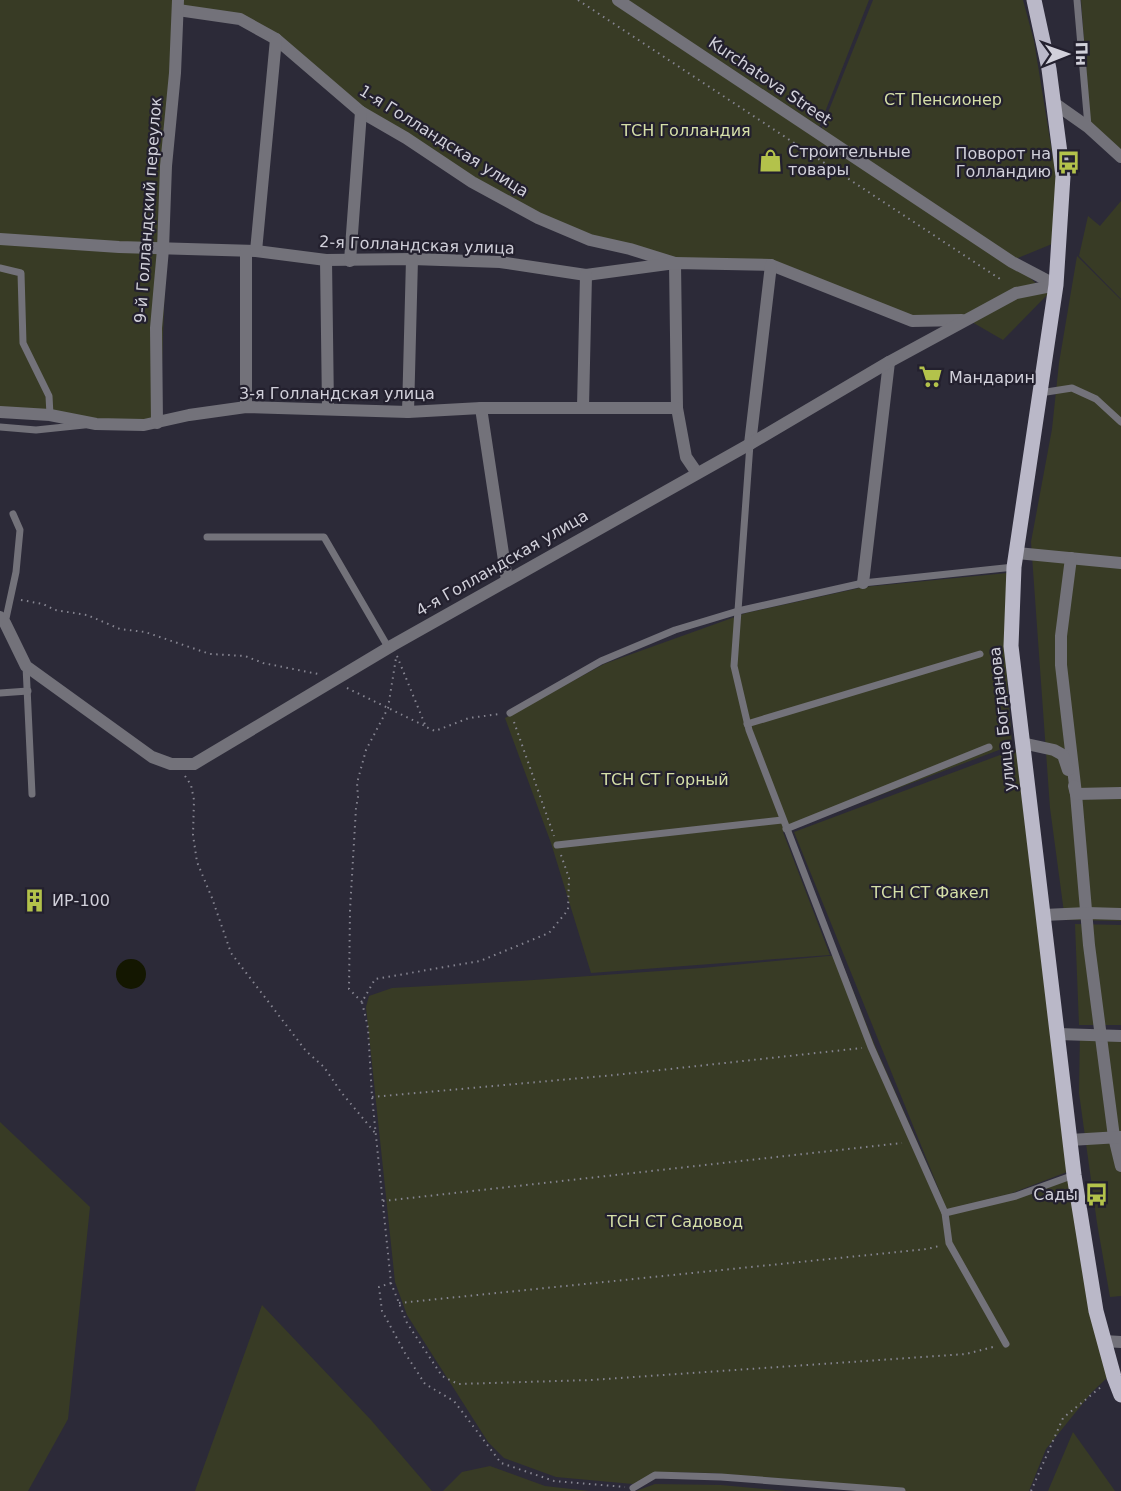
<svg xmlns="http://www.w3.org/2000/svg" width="1121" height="1491" viewBox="0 0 1121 1491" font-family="'DejaVu Sans',sans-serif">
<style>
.green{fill:#383b25}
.water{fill:#141701}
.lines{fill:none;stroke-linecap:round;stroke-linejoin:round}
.path{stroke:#868591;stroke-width:2;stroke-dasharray:1.5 4.5;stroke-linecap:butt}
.lane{stroke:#73727a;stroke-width:7}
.street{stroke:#73727a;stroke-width:12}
.primary{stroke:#bab8c8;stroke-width:15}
.labels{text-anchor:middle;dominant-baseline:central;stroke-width:4.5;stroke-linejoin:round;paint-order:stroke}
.street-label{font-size:16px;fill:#d1d0da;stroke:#23202e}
.park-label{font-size:16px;fill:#d5dfa8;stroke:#23202e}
.poi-label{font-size:16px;fill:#d1d0da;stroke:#23202e;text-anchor:start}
</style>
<rect width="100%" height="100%" fill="#2c2a38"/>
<g class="green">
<path d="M0,0H869L816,135L1012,262L1048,294L1003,340L965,318L913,320L771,264L675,262L590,239L518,206L352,101L240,17L181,12L166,253L160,420L143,423L0,409Z"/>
<path d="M873,0H1023L1034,41L1057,183L1052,244L1013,260L819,135Z"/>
<path d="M1081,0H1121V151L1090,123Z"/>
<path d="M1121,201V299L1079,256L1088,216L1100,226Z"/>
<path d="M1077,256L1121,300V921L1065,920L1050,808L1031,542L1052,429L1059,363Z"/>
<path d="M1007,573L1005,651L1012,745L783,832L830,955L591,973L551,843L505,718L604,664L746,613L864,587Z"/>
<path d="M1016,749L1067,1172L1012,1193L947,1209L1071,1179L1108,1377L1092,1392L1046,1449L1029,1491H905L898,1488L712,1473L656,1472L633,1484L556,1477L504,1458L488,1442L407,1315L395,1282L366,1007L369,996L392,988L519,981L702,968L839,955L876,1048L944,1202L794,832Z"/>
<path d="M1075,924L1121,925V1025H1079Z"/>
<path d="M1080,1030L1121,1031V1296L1110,1297L1097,1223L1079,1093Z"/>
<path d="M0,1122L90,1207L68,1419L28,1491H0Z"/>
<path d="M262,1305L371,1420L432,1491H195Z"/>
<path d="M1073,1432L1115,1491H1048Z"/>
<path d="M490,1466L545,1486L589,1491H443L462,1472Z"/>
<path d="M655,1484L721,1485L786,1491H636Z"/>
</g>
<circle class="water" cx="131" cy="974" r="15"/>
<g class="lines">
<g class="path">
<path d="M578,0L1000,279"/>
<path d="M21,600L43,604L55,610L87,615L120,629L145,632L210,654L245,656L263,663L318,674"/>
<path d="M397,656L426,727L435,731L469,718L500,714"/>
<path d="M347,688L425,726"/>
<path d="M514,722L554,836"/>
<path d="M185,776L191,785L194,800L193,835L197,862L212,898L231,953L306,1051L324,1067L341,1092L376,1134"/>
<path d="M561,855L569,878L568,910L549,933L480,961L375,979L362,1002L368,1028L372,1097L391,1283L407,1323L442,1376L458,1384L591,1380L966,1354L997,1346"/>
<path d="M362,1002L349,989L350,910L356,808L358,797L357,783L366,750L388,708L396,658"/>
<path d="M372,1097L615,1075L862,1048"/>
<path d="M383,1201L902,1143"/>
<path d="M391,1283L379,1287L382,1311L405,1353L425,1384L454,1401L501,1463L554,1481L625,1487"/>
<path d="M399,1303L927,1249L939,1246"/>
<path d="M1031,1491L1063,1418L1101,1387"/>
</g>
<g class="lane">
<path d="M1077,0L1088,126"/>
<path d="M0,268L21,273L23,343L49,396L50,415"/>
<path d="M1040,393L1072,388L1096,399L1121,422"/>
<path d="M0,427L36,430L84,425"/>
<path d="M750,444L734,666L749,730L871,1047L945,1213L949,1243L1006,1344"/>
<path d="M207,537H324L388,647"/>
<path d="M5,623L16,572L20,530L13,514"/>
<path d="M26,666L32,794"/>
<path d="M0,693L28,691"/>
<path d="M510,713L601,661L675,630L738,611L863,583L1014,567"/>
<path d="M747,724L980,654"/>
<path d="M786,829L989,747"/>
<path d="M557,845L782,820"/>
<path d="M945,1213L1016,1196L1074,1175"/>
<path d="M633,1488L655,1475L721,1477L902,1491"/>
</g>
<g class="street">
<path d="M618,0L1012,262L1056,285"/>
<path d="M178,10L240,19L276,39L361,112L406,138L472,182L538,218L590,240L630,249L675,263L677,408L686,457L697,473"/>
<path d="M1054,103L1088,127L1121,157"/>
<path d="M0,239L119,247L256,251L326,260L412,259L500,262L586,275L675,263L771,265L912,321L962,320"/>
<path d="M256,251L276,39"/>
<path d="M326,260L328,408"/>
<path d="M350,261L361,112"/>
<path d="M246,407V251"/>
<path d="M583,407L586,275"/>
<path d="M481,408L507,580"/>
<path d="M0,412L50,415L96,424L144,425L189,415L246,407L408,412L481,408H677"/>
<path d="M408,412L412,259"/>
<path d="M157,423L156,328L163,249L166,166L175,73L178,0"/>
<path d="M750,444L771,265"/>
<path d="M1017,553L1121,563"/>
<path d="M1071,558L1061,636V665L1076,794L1089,945L1114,1137L1121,1166"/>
<path d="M863,583L889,362"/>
<path d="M0,617L5,623L26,666L152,757L171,764H194L393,645L750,444L889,362L1016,293L1056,285"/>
<path d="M1022,743L1054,750L1063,755L1068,770"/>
<path d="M1074,786L1076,794L1121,793"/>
<path d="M1044,915L1087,913L1121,914"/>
<path d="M1058,1034L1121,1036"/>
<path d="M1070,1140L1120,1137"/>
<path d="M1104,1341L1121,1342"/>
</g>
<path class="primary" d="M1034,0L1049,69L1063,176L1056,285L1014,567L1011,646L1074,1175L1096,1311L1114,1377L1121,1395"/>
</g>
<defs>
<symbol id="shop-bare" viewBox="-9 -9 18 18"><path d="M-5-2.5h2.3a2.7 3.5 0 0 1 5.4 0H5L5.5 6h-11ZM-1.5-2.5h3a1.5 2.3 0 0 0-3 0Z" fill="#b3c24b" stroke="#23202e" stroke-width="2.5" paint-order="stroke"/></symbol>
<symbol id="bus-bare" viewBox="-9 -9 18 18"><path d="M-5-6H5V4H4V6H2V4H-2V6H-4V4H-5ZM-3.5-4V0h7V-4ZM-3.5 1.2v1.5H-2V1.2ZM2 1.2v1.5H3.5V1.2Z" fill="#b3c24b" stroke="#23202e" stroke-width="2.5" paint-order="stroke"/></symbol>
<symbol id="supermarket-bare" viewBox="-9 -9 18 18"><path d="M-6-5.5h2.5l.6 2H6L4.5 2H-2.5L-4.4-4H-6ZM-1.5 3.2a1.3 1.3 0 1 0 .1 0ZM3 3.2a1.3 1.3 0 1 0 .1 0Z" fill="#b3c24b" stroke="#23202e" stroke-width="2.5" paint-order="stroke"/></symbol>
<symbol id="building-bare" viewBox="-9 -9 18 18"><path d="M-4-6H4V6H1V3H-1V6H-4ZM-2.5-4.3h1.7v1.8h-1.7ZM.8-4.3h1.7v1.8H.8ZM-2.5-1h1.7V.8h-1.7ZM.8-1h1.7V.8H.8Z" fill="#b3c24b" stroke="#23202e" stroke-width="2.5" paint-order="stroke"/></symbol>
</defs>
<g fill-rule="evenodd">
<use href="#shop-bare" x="754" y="144" width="33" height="33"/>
<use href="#bus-bare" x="1052" y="146" width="33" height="33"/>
<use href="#supermarket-bare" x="914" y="360" width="33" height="33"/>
<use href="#building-bare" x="18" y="884" width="33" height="33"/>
<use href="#bus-bare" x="1080" y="1178" width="33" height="33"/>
</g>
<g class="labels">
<g class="street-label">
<text transform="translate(770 81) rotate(34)">Kurchatova Street</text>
<text transform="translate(444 141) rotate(32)">1-я Голландская улица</text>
<text transform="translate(148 210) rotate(-86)">9-й Голландский переулок</text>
<text transform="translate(417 245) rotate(2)">2-я Голландская улица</text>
<text x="337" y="393">3-я Голландская улица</text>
<text transform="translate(502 563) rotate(-30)">4-я Голландская улица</text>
<text transform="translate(1002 719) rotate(-96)">улица Богданова</text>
</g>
<g class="park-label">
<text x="943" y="99">СТ Пенсионер</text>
<text x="686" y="130">ТСН Голландия</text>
<text x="665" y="779">ТСН СТ Горный</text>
<text x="930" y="892">ТСН СТ Факел</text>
<text x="675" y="1221">ТСН СТ Садовод</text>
</g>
<g class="poi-label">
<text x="788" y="151">Строительные<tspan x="788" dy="18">товары</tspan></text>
<text x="1051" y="153" text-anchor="end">Поворот на<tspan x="1051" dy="18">Голландию</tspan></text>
<text x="949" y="377">Мандарин</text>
<text x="52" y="900">ИР-100</text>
<text x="1078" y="1194" text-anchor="end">Сады</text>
</g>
</g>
<g transform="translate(1067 54) rotate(89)" stroke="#23202e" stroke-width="4.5" paint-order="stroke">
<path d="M0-4.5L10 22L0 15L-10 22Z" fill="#d1d0da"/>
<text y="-9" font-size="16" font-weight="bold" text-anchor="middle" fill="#d1d0da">Пн</text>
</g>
</svg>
